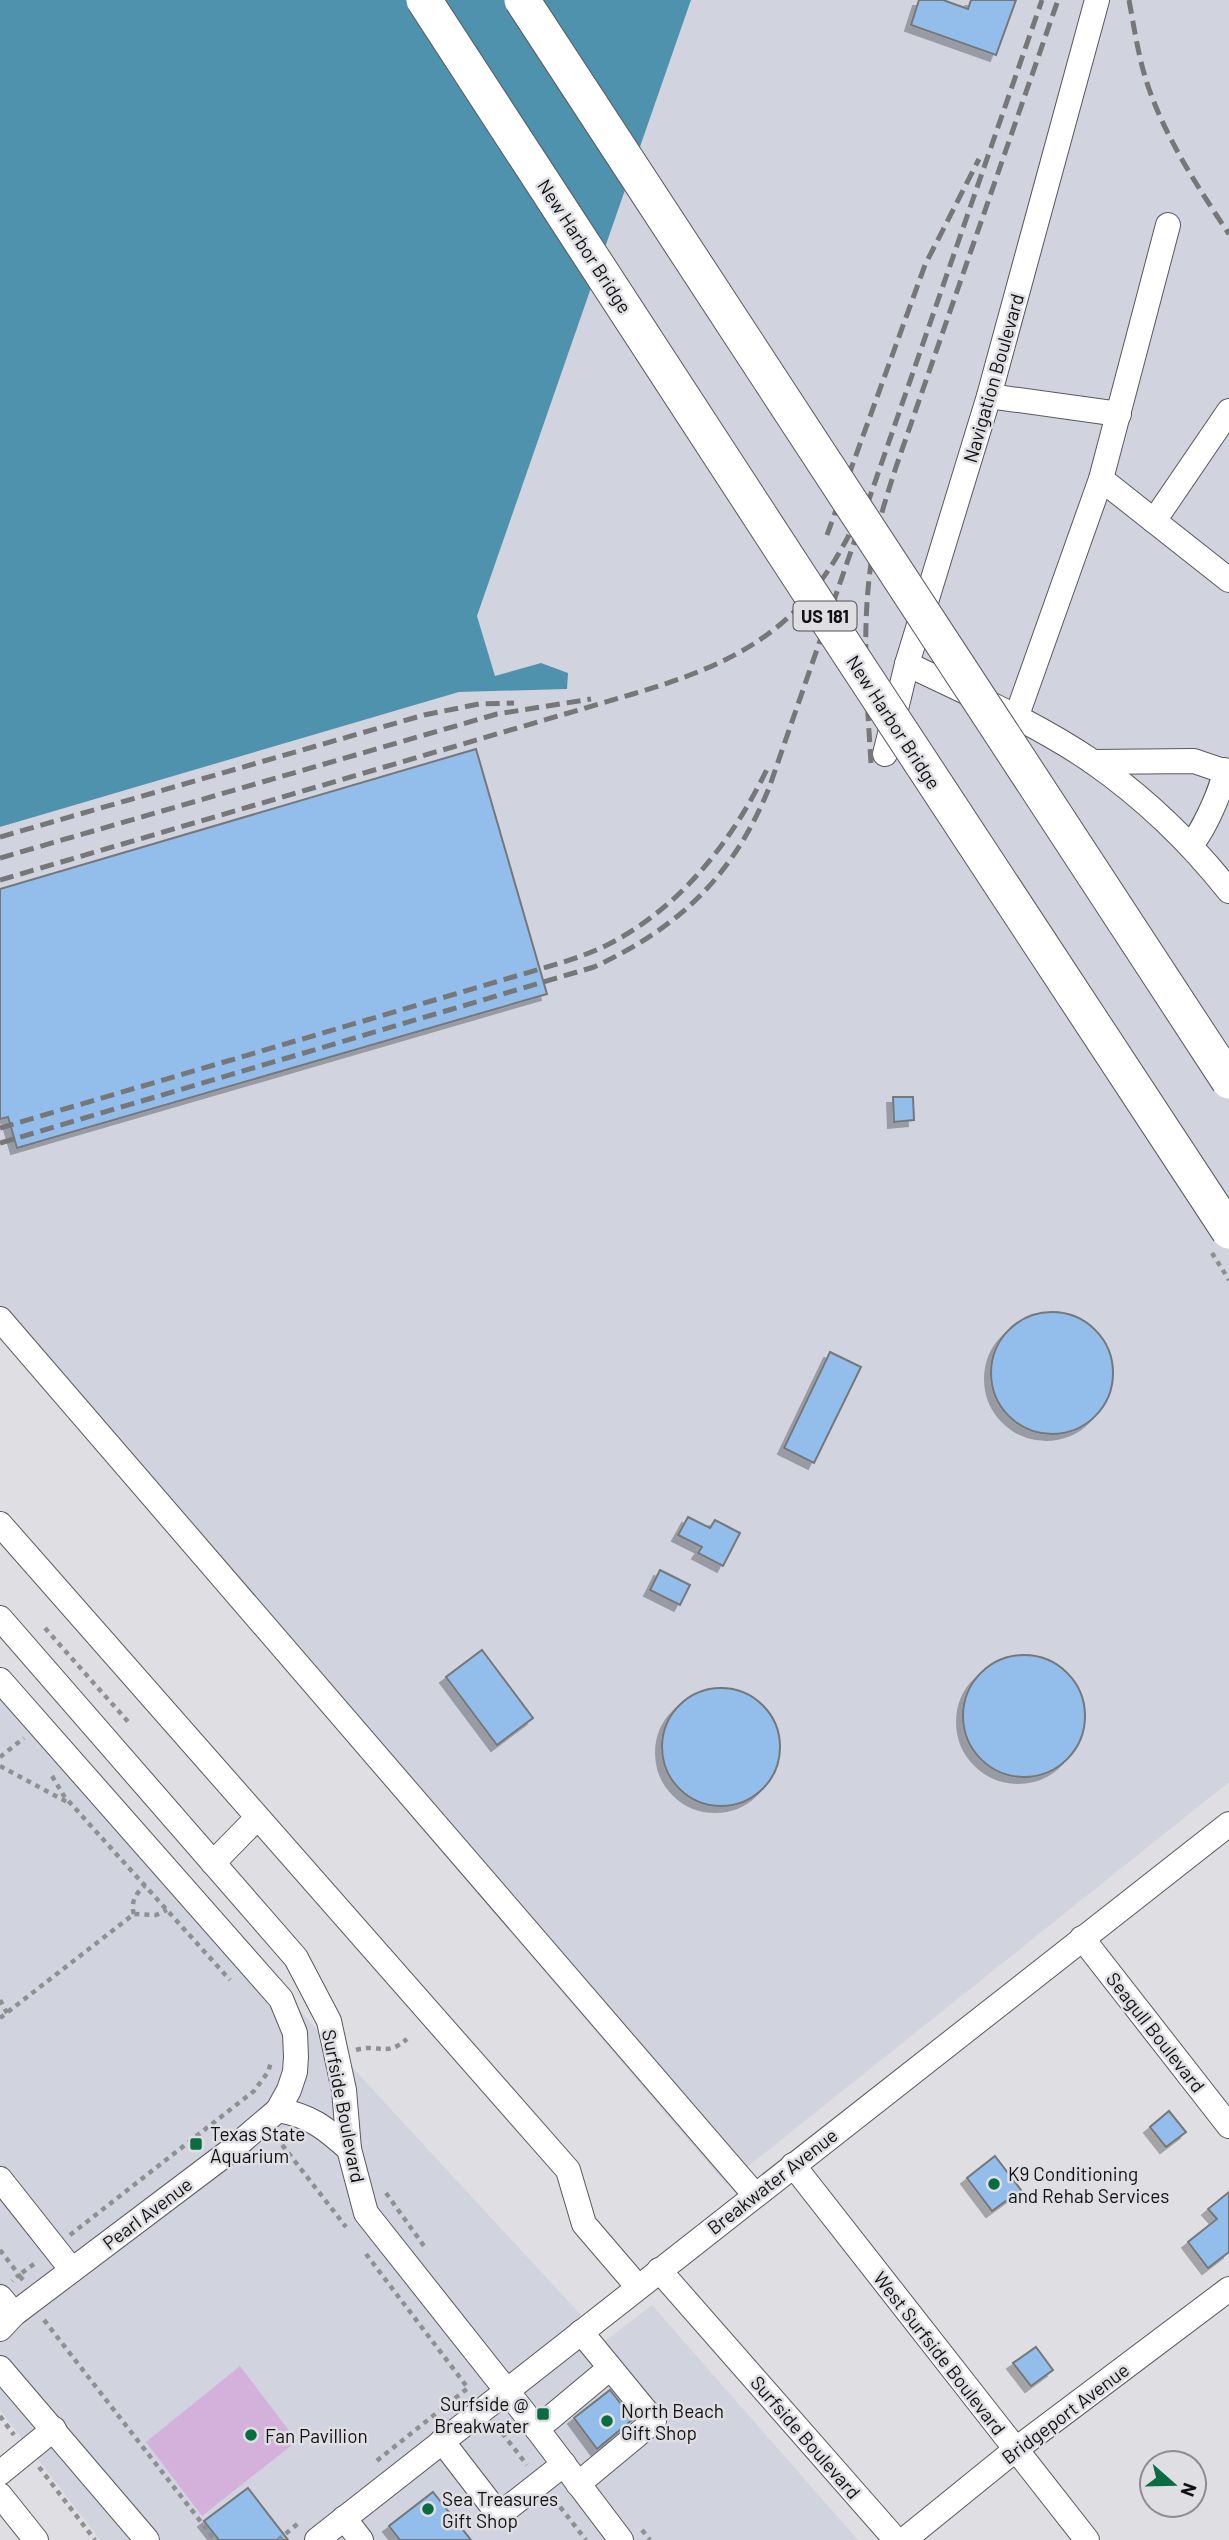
<svg xmlns="http://www.w3.org/2000/svg" width="1229" height="2540" viewBox="0 0 1229 2540" font-family="Barlow,sans-serif">
<style>
.built{fill:#d1d4df}
.green{fill:#d4b1db}
.water{fill:#4f92ae}
.building{fill:#93beec;stroke:#757779;stroke-width:2;filter:url(#shadow)}
.lines{fill:none;stroke-linecap:round;stroke-linejoin:round}
.minor-casing{stroke:#58595c;stroke-width:26}
.path{stroke:#909093;stroke-width:4.5;stroke-dasharray:5 5;stroke-linecap:butt}
.minor{stroke:#fff;stroke-width:24}
.rail{stroke:#77777a;stroke-width:5;stroke-dasharray:14 7;stroke-linecap:butt}
.highway-bridge-casing{stroke:#58595c;stroke-width:37;stroke-linecap:butt}
.path-bridge{stroke:#909093;stroke-width:4.5;stroke-dasharray:5 5;stroke-linecap:butt}
.highway-bridge{stroke:#fff;stroke-width:35}
.poi-dot{fill:#0a6d42;stroke:#dfdfe3;stroke-width:2.5}
.labels{text-anchor:middle;dominant-baseline:central;stroke-width:5;stroke-linejoin:round;paint-order:stroke}
.shield{fill:#dfdfe3;stroke:#4f4f51;stroke-width:2}
.shield-label{font-size:18px;font-weight:bold;fill:#111113}
.street-label{font-size:19px;fill:#111113;stroke:#dfdfe3}
.poi-label{font-size:19px;fill:#111113;stroke:#dfdfe3;text-anchor:start}
</style>
<defs>
<filter id="shadow"><feDropShadow dx="-6" dy="6" stdDeviation="0" flood-color="#0004"/></filter>
</defs>
<rect width="100%" height="100%" fill="#dfdfe3"/>
<g class="built">
<path d="M691,0H1229V1782L726,2184L0,1336V827L459,692L566,689L541,663L495,676L477,616Z"/>
<path d="M0,1686L605,2341L652,2305L858,2540H100L0,2410Z"/>
</g>
<path class="green" d="M240,2366L297,2441L202,2516L146,2442Z"/>
<path class="water" d="M0,0H691L477,616L495,676L541,663L568,673L567,689L459,692L0,827Z"/>
<g class="building">
<path d="M919,0H943L968,9L971,0H1016L996,55L911,25Z"/>
<path d="M476,749L547,994L17,1148L8,1117L0,1119V889Z"/>
<path d="M893,1097H913L914,1120L894,1122Z"/>
<circle cx="1052" cy="1373" r="61"/>
<path d="M830,1352L861,1367L814,1463L784,1448Z"/>
<path d="M688,1517L710,1528L715,1520L740,1533L723,1566L698,1553L702,1547L678,1535Z"/>
<path d="M660,1570L690,1585L680,1605L650,1590Z"/>
<path d="M482,1650L533,1718L497,1745L446,1677Z"/>
<circle cx="1024" cy="1716" r="61"/>
<circle cx="721" cy="1747" r="59"/>
<path d="M1169,2111L1186,2132L1166,2147L1150,2127Z"/>
<path d="M995,2156L1021,2190L992,2211L967,2178Z"/>
<path d="M1229,2192V2252L1208,2268L1188,2242L1217,2219L1208,2209Z"/>
<path d="M1036,2347L1053,2370L1031,2386L1013,2363Z"/>
<path d="M610,2390L633,2419L597,2449L574,2418Z"/>
<path d="M248,2488L288,2540H219L204,2521Z"/>
<path d="M433,2492L471,2540H400L389,2526Z"/>
</g>
<g class="lines">
<defs>
<g id="minor">
<path d="M989,396L1119,414"/>
<path d="M1101,479L1168,225"/>
<path d="M1154,521L1229,411"/>
<path d="M907,664C969,694 1036,723 1093,762C1143,797 1191,843 1229,891"/>
<path d="M1016,718L1101,479L1229,580"/>
<path d="M885,754L907,664L989,396L1097,0"/>
<path d="M1093,762L1194,761L1229,773"/>
<path d="M1190,845C1201,836 1225,785 1224,770"/>
<path d="M0,1319L755,2195"/>
<path d="M0,1524L568,2170L584,2224L638,2287"/>
<path d="M0,1618L296,1958L329,2021L344,2090L349,2149L366,2213L537,2429L621,2540"/>
<path d="M0,1680L281,1999L295,2033L296,2057L295,2072L289,2090L278,2110L230,2151L14,2314L0,2329"/>
<path d="M213,1863L257,1818"/>
<path d="M1082,1938L1229,2126"/>
<path d="M278,2110C311,2116 324,2127 349,2149"/>
<path d="M793,2165L1087,2540"/>
<path d="M0,2179L72,2270"/>
<path d="M659,2270L896,2540"/>
<path d="M0,2297L14,2314"/>
<path d="M0,2368L147,2540"/>
<path d="M537,2429L610,2368"/>
<path d="M442,2441L499,2515L564,2464"/>
<path d="M0,2473L54,2429"/>
<path d="M578,2484L654,2421L581,2332"/>
<path d="M0,2495L36,2540"/>
<path d="M344,2518L361,2540"/>
<path d="M317,2540L1229,1824"/>
<path d="M904,2540L1015,2450L1229,2289"/>
</g>
</defs>
<use href="#minor" class="minor-casing"/>
<g class="path">
<path d="M45,1628L130,1724"/>
<path d="M0,1757L24,1738"/>
<path d="M0,1766L67,1802"/>
<path d="M52,1776L64,1796L230,1980"/>
<path d="M134,1914C130,1903 136,1893 145,1885"/>
<path d="M0,2000L7,2013"/>
<path d="M0,2018L134,1914L156,1915L167,1910"/>
<path d="M356,2050C379,2043 385,2058 407,2039"/>
<path d="M276,2137L346,2227"/>
<path d="M386,2193L424,2246"/>
<path d="M70,2235L254,2091L268,2072L271,2062"/>
<path d="M0,2250L19,2275L12,2281"/>
<path d="M366,2254L468,2388L374,2463"/>
<path d="M23,2280L19,2275L38,2261"/>
<path d="M44,2320L215,2540"/>
<path d="M0,2416L14,2435"/>
<path d="M496,2425L527,2465"/>
<path d="M39,2467L95,2540"/>
<path d="M554,2499L586,2540"/>
<path d="M642,2530L650,2540"/>
<path d="M278,2540L301,2521"/>
</g>
<use href="#minor" class="minor"/>
<g class="rail">
<path d="M1129,0C1134,27 1138,54 1146,80C1164,136 1197,186 1229,234"/>
<path d="M827,535L925,265L979,159"/>
<path d="M871,763C867,699 862,634 870,571C874,535 885,501 896,467L1058,0"/>
<path d="M0,837L424,715L479,704L514,703"/>
<path d="M0,858L497,714L591,699"/>
<path d="M0,880L633,694C734,664 799,632 849,535"/>
<path d="M0,1128L540,969C564,962 588,955 611,943C683,905 734,839 769,765"/>
<path d="M0,1143L594,967C680,927 733,876 769,788L1042,0"/>
</g>
<defs>
<g id="highway-bridge">
<path d="M424,0L844,645L1229,1231"/>
<path d="M522,0L1229,1081"/>
</g>
</defs>
<use href="#highway-bridge" class="highway-bridge-casing"/>
<path class="path-bridge" d="M1212,1253L1229,1280"/>
<use href="#highway-bridge" class="highway-bridge"/>
</g>
<g class="poi-dot">
<rect x="189" y="2137" width="14" height="14" rx="3.5"/>
<circle cx="994" cy="2184" r="7"/>
<rect x="536" y="2407" width="14" height="14" rx="3.5"/>
<circle cx="607" cy="2421" r="7"/>
<circle cx="251" cy="2435" r="7"/>
<circle cx="428" cy="2509" r="7"/>
</g>
<g class="labels">
<rect class="shield" x="793.5" y="601.5" width="63" height="29" rx="5"/>
<g class="shield-label">
<text x="825" y="616">US 181</text>
</g>
<g class="street-label">
<text transform="translate(585 246) rotate(57)">New Harbor Bridge</text>
<text transform="translate(993 378) rotate(-74)">Navigation Boulevard</text>
<text transform="translate(894 722) rotate(57)">New Harbor Bridge</text>
<text transform="translate(1156 2032) rotate(52)">Seagull Boulevard</text>
<text transform="translate(344 2106) rotate(79)">Surfside Boulevard</text>
<text transform="translate(772 2181) rotate(-38)">Breakwater Avenue</text>
<text transform="translate(147 2213) rotate(-37)">Pearl Avenue</text>
<text transform="translate(940 2353) rotate(52)">West Surfside Boulevard</text>
<text transform="translate(1065 2413) rotate(-37)">Bridgeport Avenue</text>
<text transform="translate(806 2437) rotate(49)">Surfside Boulevard</text>
</g>
<g class="poi-label">
<text x="210" y="2133">Texas State<tspan x="210" dy="22">Aquarium</tspan></text>
<text x="1008" y="2173">K9 Conditioning<tspan x="1008" dy="22">and Rehab Services</tspan></text>
<text x="529" y="2403" text-anchor="end">Surfside @<tspan x="529" dy="22">Breakwater</tspan></text>
<text x="621" y="2410">North Beach<tspan x="621" dy="22">Gift Shop</tspan></text>
<text x="265" y="2435">Fan Pavillion</text>
<text x="442" y="2498">Sea Treasures<tspan x="442" dy="22">Gift Shop</tspan></text>
</g>
</g>
<g transform="translate(1173 2484) rotate(110)"><circle r="33" fill="#dfdfe3" stroke="#8d8d90" stroke-width="2"/>
<path d="M0-5L12 26L0 18L-12 26Z" fill="#0a6d42"/>
<text y="-10" font-size="19" font-weight="bold" text-anchor="middle" fill="#111113">N</text>
</g>
</svg>
